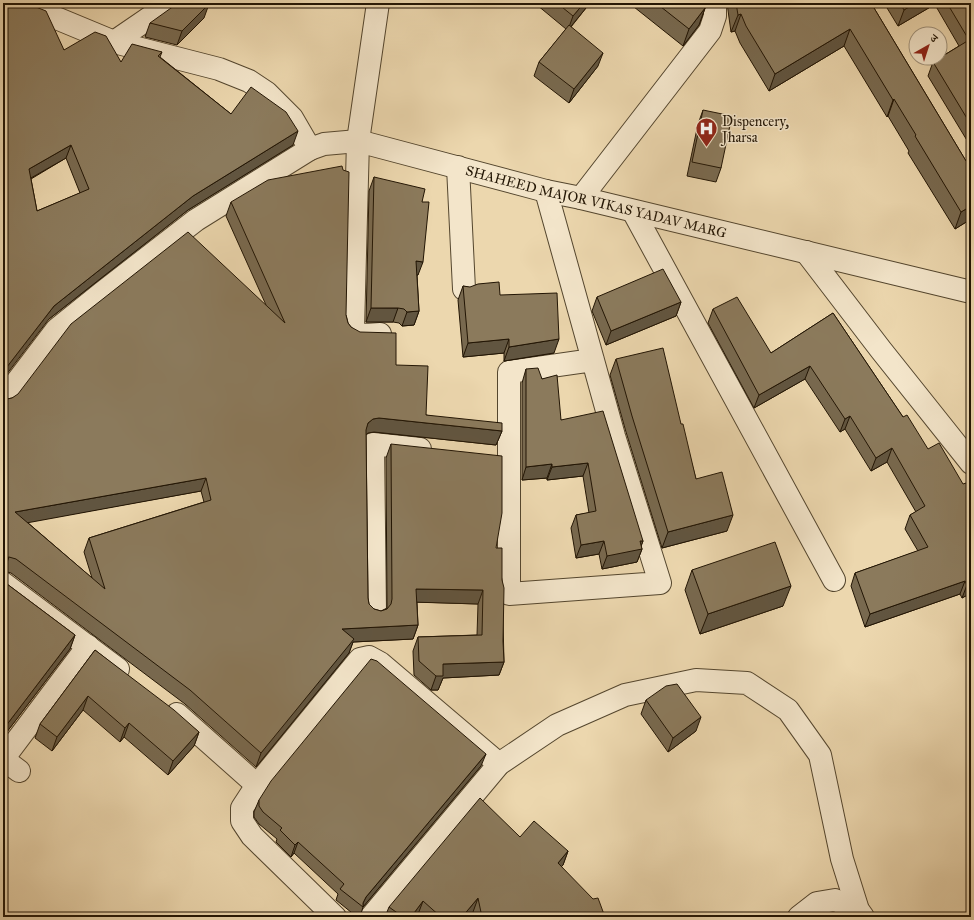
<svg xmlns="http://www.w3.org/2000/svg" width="974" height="920" viewBox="0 0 974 920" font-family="'IM FELL Great Primer','Noto Serif Devanagari',serif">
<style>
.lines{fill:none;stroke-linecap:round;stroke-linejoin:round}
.street-casing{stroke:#54462e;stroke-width:24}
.street{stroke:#f3e5ca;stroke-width:22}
.wall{fill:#78694f;stroke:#221504;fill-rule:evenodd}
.shaded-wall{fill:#615540;stroke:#221504}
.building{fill:#8b7a5c;stroke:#221504;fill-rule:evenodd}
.labels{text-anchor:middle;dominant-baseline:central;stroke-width:3;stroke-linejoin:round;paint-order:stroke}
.poi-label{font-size:14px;fill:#221504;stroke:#f3e5ca;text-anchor:start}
.street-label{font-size:14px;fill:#221504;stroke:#f3e5ca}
</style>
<rect width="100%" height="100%" fill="#ecd7ae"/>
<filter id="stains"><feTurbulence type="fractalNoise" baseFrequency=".005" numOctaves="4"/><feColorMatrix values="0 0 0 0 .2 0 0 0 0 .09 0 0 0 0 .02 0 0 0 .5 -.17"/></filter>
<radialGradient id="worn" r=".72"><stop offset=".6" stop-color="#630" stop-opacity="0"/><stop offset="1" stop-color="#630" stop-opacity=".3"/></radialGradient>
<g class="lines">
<defs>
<g id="street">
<path d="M20,3L114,42L219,69L249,81L267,93L292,118L310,149"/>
<path d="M378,3L358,141L353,329C358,338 371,334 380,334"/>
<path d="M114,42L171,3"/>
<path d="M458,167L464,289"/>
<path d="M546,191L614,436L660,583L509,594V372L593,360"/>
<path d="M581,198L710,31L715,16V3"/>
<path d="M633,211L834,580"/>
<path d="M806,252L881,350L971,463"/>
<path id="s1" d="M3,400L57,329L103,292L196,220L310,149L324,144L358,141L546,191L581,198L971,292"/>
<path d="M3,583L118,669"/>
<path d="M375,612L373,444L420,449"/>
<path d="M177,714L257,785"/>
<path d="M3,759L88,646"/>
<path d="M3,759L19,771"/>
<path d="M335,917L252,836L242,821V808L257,785L360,659L369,657L380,663L499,764"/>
<path d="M371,917L499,764L557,725L625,695L696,680L747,683L788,710L820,755L842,859L858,910L863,917"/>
<path d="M799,917L817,903L835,900L858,910"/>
</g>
</defs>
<use href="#street" class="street-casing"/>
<use href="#street" class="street"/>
</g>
<g class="wall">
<path d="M3,3L64,50L121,62L162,52L160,57L231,114L293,145L188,210L49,319ZM66,158L80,193L37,211L31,179Z"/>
<path d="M538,3H590L571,27L598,66L569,103L534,76L539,62L566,29L537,5Z"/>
<path d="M629,3H707L699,25L683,46Z"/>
<path d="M727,3H871L966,161L971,165V219L955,229L908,153L909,151L888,116L887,117L844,46L769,91L740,43L735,31L731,32Z"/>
<path d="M884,3H933L932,6L898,26Z"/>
<path d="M934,3H971V147L928,76L933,62L959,46Z"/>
<path d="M204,18L177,45L145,37L150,23Z"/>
<path d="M703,110L721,168L716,182L687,176L698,124Z"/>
<path d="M374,177L422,202L418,275H417L419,311L414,325L402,326L399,323L393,322H366L369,191Z"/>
<path d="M231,202L346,315L348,323L351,327L396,365L426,415L502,431L496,445L374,432L368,433L366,435L368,598L369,604L374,609L381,611L387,608L386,458L391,444L496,548L502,580L504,662L499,675L443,678L438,690H431L414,675L413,651L418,637L477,635L478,604L417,602L418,625L413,639L353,642L349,653L256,767L185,704L11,573L4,571L7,399L12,398L266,305L226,216ZM201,491L204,502L89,538L84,552L92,578L27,522Z"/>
<path d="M463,286L500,295L554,353L504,361V353L463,357L458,300Z"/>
<path d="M597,297L681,302L676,316L606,345L592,311Z"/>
<path d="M713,309L771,353L833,313L903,417L971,593L962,598L960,594L865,627L851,586L855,573L918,551L905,529L910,515L916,512L887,462L871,471L845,429L840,432L805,379L754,408L708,323Z"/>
<path d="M616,359L681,424L696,479L727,531L662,548L626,432L610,375Z"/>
<path d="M526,369L542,379L561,420L643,541L641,546L642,549L637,562L602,569L599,554L576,558L571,528L576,515L589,513L583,476L547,480V478L522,480V383Z"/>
<path d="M692,570L783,606L700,634L685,590Z"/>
<path d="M3,581L75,635L70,649L3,737Z"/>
<path d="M95,650L199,732L194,746L168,775L124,737L120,742L83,710L52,751L35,738L40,724Z"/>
<path d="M646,700L696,731L668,752L641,714Z"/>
<path d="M481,766L363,907L360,917H357L336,900L338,894L294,853L291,857L276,842L277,839L259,824L254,817V812L259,800Z"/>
<path d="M520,837L568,851L563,865L561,867L605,917H474L473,912L469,917H419L418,916L417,917H385L389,907Z"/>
</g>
<g class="shaded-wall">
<path d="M584,3H590L568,30L573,16Z"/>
<path d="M915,3H933L932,6L898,26L904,10Z"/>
<path d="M209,4L204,18L177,45L182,31Z"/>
<path d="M705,8L699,25L683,46L689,29Z"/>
<path d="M741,14L735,31L731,32L738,15Z"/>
<path d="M850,29L844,46L769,91L775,74Z"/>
<path d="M603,53L598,66L569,103L574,89Z"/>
<path d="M894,99L888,116L887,117L893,100Z"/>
<path d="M298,131L293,145L188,210L49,319L3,379V372L54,306L193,196Z"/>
<path d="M71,145L66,158L24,182L29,169Z"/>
<path d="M971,206V219L955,229L961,212Z"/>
<path d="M416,261L423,262L418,275H411Z"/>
<path d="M681,302L676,316L606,345L611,331Z"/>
<path d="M371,308H398L393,322H366Z"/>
<path d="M419,311L414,325L402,326L407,312Z"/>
<path d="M509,339L504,353L463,357L468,343Z"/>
<path d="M559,339L554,353L504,361L509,347Z"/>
<path d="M810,366L805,379L754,408L759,395Z"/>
<path d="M850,416L845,429L840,432L845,419Z"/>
<path d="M379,418L502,431L496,445L374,432L368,433L363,437L368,423L373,419Z"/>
<path d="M892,448L887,462L871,471L876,458Z"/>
<path d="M588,463L583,476L547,480L552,467Z"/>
<path d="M552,464L547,478L522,480L526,467Z"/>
<path d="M206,478L201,491L10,526L15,512Z"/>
<path d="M733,515L727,531L662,548L668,532Z"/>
<path d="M604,541L599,554L576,558L581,545Z"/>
<path d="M640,541H643L640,549H642L637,562L602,569L607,556Z"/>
<path d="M9,557L4,571H3V558Z"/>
<path d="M965,581L960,594L865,627L870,614Z"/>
<path d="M971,583V593L962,598L967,585Z"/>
<path d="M791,586L783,606L700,634L708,614Z"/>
<path d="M416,589L483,590L478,604L411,602Z"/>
<path d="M418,625L413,639L353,642L349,653L256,767L261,753L342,629Z"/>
<path d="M75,635L70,649L3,737V732L5,727Z"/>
<path d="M504,662L499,675L443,678L438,690H431L436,676L443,664Z"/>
<path d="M88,696L83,710L52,751L57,737Z"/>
<path d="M701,717L696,731L668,752L673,738Z"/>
<path d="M129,723L124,737L120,742L125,728Z"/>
<path d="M199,732L194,746L168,775L173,761Z"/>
<path d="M486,754L481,766L363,907V903L366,897Z"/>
<path d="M298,842L294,853L291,857L295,845Z"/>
<path d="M568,851L563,865L552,877L558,863Z"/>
<path d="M478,898L473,912L469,917H462Z"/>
<path d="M423,901L417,917H411Z"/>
</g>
<g class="building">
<path d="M3,3H26L46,11L64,50L95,32L106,36L121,62L132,44L162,52L158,56L231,114L251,87L286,112L298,131L193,196L54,306L3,372ZM71,145L89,189L37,211L29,169Z"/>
<path d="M178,3H208L209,4L182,31L150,23Z"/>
<path d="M557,3H584L573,16Z"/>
<path d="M656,3H707L705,8L689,29Z"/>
<path d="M736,3H871L966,161L971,165V206L961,212L915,136L916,135L894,99L893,100L850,29L775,74L746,26L741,14L738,15Z"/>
<path d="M900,3H915L904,10Z"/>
<path d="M947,3H971V125L933,62L969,40Z"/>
<path d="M569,25L603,53L574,89L539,62Z"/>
<path d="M703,110L732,116L721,168L692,162Z"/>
<path d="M342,166L343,170L349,172L346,315L348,323L351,327L360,332L396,333V365L428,366L426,415L502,423V431L379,418L373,419L368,423L366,430L368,598L369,604L374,609L381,611L387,609L391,604L392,599L391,444L502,456V513L496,548H502V580L504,588L503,641L504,662L443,664V676H436L419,661L418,637L482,635L483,590L416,589L418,625L342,629L354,639L261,753L190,690L16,559L9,557L3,558V397L7,399L12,398L18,394L71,324L188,232L285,323L231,202L268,180ZM206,478L211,500L89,538L105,589L15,512Z"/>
<path d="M374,177L425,189L422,202H429L423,262L416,261L419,311L407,312L404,309L398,308H371Z"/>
<path d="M663,269L681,302L611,331L597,297Z"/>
<path d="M499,282L500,295L557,293L559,339L509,347V339L468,343L463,286L470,287L478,284Z"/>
<path d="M737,297L771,353L833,313L903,417L907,415L928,449L939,443L963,484L966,483L971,492V583L967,585L965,581L870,614L855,573L928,547L910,515L925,506L892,448L876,458L850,416L845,419L810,366L759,395L713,309Z"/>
<path d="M663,348L681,424H683L696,479L722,472L733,515L668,532L632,416L616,359Z"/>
<path d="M538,368L542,379L557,375L561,420L603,411L643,541H640L642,549L607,556L604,541L581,545L576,515L596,511L588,463L552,467V464L526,467V369Z"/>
<path d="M775,542L791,586L708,614L692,570Z"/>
<path d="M3,581L75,635L5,727L3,725Z"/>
<path d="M95,650L174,710L199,732L173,761L129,723L125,728L88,696L57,737L40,724Z"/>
<path d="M371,659L377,661L486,754L366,897L363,903V907L340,889L344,884L298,842L295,845L280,830L282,828L263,812L259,806V800L271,781Z"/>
<path d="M677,684L701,717L673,738L646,700L666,686Z"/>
<path d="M480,798L520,837L534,821L568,851L558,863L593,899L598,898L605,917H482L478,898L462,917H441L423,901L411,917H403L389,907Z"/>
</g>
<defs>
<symbol id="hospital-pin" viewBox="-11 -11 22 30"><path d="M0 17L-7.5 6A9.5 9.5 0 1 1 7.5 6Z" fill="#8f2418" stroke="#f3e5ca"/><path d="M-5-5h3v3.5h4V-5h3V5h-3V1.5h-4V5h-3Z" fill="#fff"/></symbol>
</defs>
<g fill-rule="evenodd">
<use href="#hospital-pin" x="694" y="116" width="25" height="34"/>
</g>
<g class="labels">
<g class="poi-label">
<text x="722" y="121">Dispencery,<tspan x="722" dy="16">Jharsa</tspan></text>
</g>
<g class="street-label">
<text stroke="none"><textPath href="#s1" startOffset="695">SHAHEED MAJOR VIKAS YADAV MARG</textPath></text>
</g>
</g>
<rect width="974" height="920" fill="none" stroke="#ecd7ae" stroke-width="16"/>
<rect x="4" y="4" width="966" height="912" fill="none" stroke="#221504" stroke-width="2"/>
<rect x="8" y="8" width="958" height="904" fill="none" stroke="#221504"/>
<g transform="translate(928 46) rotate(39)"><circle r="19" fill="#f3e5ca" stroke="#9f927b"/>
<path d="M0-3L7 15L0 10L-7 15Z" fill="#8f2418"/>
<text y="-6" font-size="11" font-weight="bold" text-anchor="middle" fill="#221504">उ</text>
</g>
<rect width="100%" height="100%" filter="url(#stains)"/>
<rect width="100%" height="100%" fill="url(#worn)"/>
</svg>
